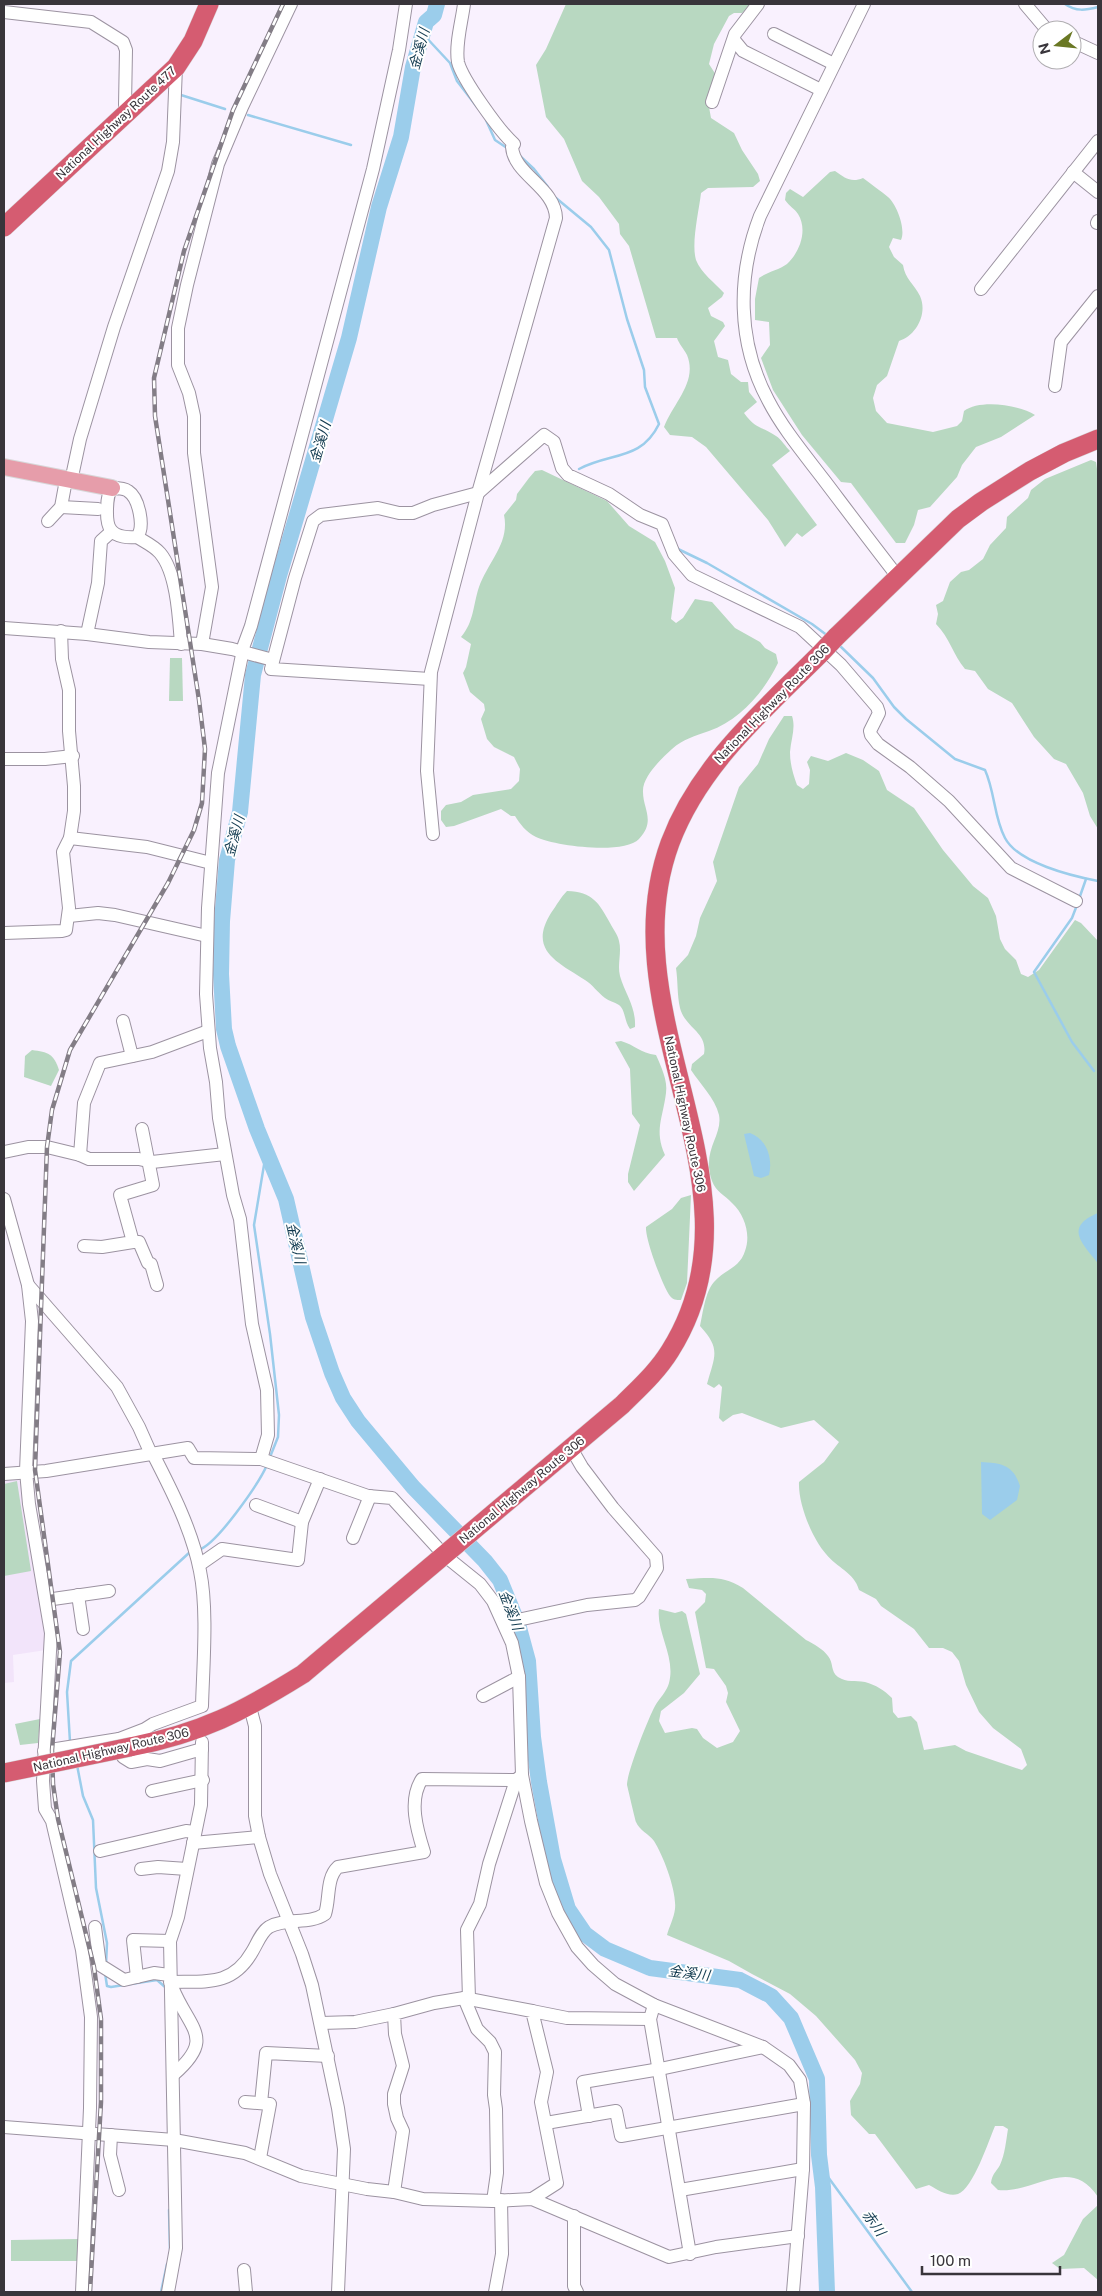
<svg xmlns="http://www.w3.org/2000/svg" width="1102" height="2296" viewBox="0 0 1102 2296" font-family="'Public Sans','Noto Sans JP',sans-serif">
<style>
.built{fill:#f2e4fa}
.green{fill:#b8d8c1}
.water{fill:#9bcdeb}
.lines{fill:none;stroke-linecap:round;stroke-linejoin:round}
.stream{stroke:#9bcdeb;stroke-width:2.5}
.river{stroke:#9bcdeb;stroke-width:16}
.minor-casing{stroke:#9c93a1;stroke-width:14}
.major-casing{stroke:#d7d7d8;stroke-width:18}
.highway-casing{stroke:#d7d7d8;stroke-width:20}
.minor{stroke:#fff;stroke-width:12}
.major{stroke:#e69daa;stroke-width:16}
.highway{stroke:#d55c71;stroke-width:19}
.rail-casing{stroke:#837d86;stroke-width:4.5}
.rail{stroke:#fff;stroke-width:2.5;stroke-dasharray:8;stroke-linecap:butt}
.highway-bridge-casing{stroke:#d7d7d8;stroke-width:20;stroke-linecap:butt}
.highway-bridge{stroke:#d55c71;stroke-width:19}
.labels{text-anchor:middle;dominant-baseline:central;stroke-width:4;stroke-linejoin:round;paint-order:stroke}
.street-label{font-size:12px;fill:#39353b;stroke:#fff}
.water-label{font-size:14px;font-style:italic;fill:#113a4f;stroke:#fff}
</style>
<rect width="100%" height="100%" fill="#f9f1fe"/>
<path class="built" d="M14,1476L21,1482L46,1632V1650L13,1655L14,1682L4,1683V1477Z"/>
<g class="green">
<path d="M566,4H752L742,13H734L729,16L714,44L709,64L716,75L709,107L711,118L734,133L742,150L758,174L760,181L753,187L708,188L701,193C699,211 691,243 696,260C701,273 715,283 724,293L722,297L708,308L711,316L723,322L725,326L714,341L718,357L728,360L731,374L741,382H748L749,392L757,402L744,413C756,430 762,426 776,436C781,439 786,447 790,451L772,465L817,525L802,537L797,533L785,547L768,520L706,447L692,437L670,435L664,427C673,403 698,382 687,355C684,349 679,344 677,338H656L629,246L620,234L619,224L599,197L582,181L564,139L546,117L536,65L546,49Z"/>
<path d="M835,171C845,178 851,183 863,178C872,185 881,191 888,197C897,205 906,229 901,240L893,238L889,247L894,257L903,265C905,279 914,284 920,296C928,314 916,336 899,341L887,376L877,385L873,398L876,411L887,423L933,432L957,426L962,421L964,411C980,399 1019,405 1035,415L1001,437L976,447L962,465L957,477L930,507L918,510L914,525L905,543H896L851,483L841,482L802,435L773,390L761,358L770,345L769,322L755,320V299L759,278C767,272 779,270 787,264C800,252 808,230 798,214C795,209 789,206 785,200L786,193L790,189L803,197L830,172Z"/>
<path d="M1091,460L1096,462L1098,476V829L1090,816L1083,793L1066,764L1054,759L1034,737L1012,703L988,689L975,671L965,669C953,655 950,638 936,624L938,614L936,605L943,601L950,582L961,572L969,570L983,559L990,545L1006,528L1007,517L1028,498L1031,490L1045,479Z"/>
<path d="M542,470L607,501L629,526L655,542L665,561L675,588L671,619L676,623L683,618L695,599L712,602L735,628L760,642L765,648L776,654L778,663C764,692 740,720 709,731C695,736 683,739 672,749C661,759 642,777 643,792C643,809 656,821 639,839C624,855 555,846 536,837C526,832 520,824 515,816H511L501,809L454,826L446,827L441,820V811L446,805L461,802L473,795L511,789L519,781L520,769L514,757L494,747L487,739L481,719L485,710L484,704L470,692L463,673L466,667L471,644L461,637C474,622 473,605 479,587C488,562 510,543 504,515L516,500L517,494L529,478L535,471Z"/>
<path d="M170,658H182L183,701H169Z"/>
<path d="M784,716H792C796,728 791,739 790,752C790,764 793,774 797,785L803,789L809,784L810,770L807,762L811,756L828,761L846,753L863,760L879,771L887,790L914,808L943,850L973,886L988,898L996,916L1000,939L1005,949L1016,960L1021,974L1028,977L1039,970L1075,920L1081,923L1098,941V2197C1070,2154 1034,2194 998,2190L991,2183C992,2174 996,2172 1000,2165C1005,2154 1006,2141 1008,2129L1003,2126H995C989,2140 973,2189 958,2194C948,2197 938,2190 929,2185L916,2189L875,2134H869L851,2115L850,2101L860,2084L862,2073L855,2060L816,2016L790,1994L752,1974L729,1961L667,1935C669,1927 674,1918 675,1909C677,1891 663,1855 654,1841C649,1834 639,1830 636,1822C635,1819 628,1789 627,1785C627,1772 648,1719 655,1706C659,1699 667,1691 669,1683C676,1657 656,1632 659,1609L675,1613L682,1611L686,1614L700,1674L684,1693L661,1711L659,1721L665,1733L692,1728L697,1729L703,1738L717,1748L733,1742L740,1731L726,1702L728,1693L726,1686L714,1669L706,1668L695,1612L705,1602L706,1594L702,1590L689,1588L686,1579C710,1578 722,1575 743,1588L806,1640C814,1644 823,1649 828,1656C834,1663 830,1671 838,1677C847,1683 855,1680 865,1682C876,1685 884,1690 892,1698L893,1712L898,1718L911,1716L917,1722L924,1750L955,1745L966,1751L1022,1770L1027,1765L1021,1749L993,1728L979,1712L966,1685L959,1661L952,1652L943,1648H929L914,1629L881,1606L876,1599L859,1590C854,1572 837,1568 826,1554C812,1538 798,1504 799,1482L824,1462L839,1442L814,1420L781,1428L742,1413L733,1415L723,1422L719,1418L722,1387L719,1384L714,1388L707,1384C715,1355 721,1349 700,1326C703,1313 705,1292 714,1282C724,1270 740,1268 745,1251C751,1235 745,1215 732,1203C725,1195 716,1192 712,1181C701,1150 723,1136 719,1115C715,1098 700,1084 691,1070L692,1064L704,1054C708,1032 685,1028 680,1008C677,995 678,981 676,968L688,955L696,936L700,918L717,881L713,862L739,787L758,764L769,739Z"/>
<path d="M567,891C593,892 599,903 610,923C613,929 618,935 619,941C622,952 617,964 620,976C625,994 636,1006 635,1027L630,1029C624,1021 626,1011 619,1005C614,1002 609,1001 605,998C597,992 593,985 585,980C557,962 528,950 551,913C557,905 560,898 567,891Z"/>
<path d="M621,1041C635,1045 640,1053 656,1055C661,1066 668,1081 666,1093C663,1118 654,1130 665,1155L634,1191L628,1182V1174L640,1125L632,1114L630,1069L615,1042Z"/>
<path d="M32,1050C48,1052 54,1054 59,1070L51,1086L24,1077L25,1056Z"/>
<path d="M691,1195L687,1283L681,1300C676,1300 673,1300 670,1296C663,1287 645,1239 646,1227L672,1209L681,1198Z"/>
<path d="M17,1481L31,1571L4,1576V1484Z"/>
<path d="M40,1719L38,1743L20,1745L15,1724Z"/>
<path d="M1098,2205V2280L1084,2268L1060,2269L1052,2263L1064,2255L1083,2219Z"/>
<path d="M78,2239V2261H11V2240Z"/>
</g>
<g class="water">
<path d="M750,1133C767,1139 773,1159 769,1175L761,1178L754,1176L744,1134Z"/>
<path d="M1098,1213V1263C1082,1243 1064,1227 1098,1213Z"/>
<path d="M981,1462C1002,1463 1013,1465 1020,1486L1017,1500L990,1520L982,1514Z"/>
</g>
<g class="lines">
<g class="stream">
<path d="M1065,4C1076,12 1086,10 1098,7"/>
<path d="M423,34L450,63L457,81L477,107"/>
<path d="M181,95L225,109"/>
<path d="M248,115L351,145"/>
<path d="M486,120L495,140L507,148"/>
<path d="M520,156L534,169L548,187"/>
<path d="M556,198L591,227L609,250L627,319L644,370L645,387L659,424C641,461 611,452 579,469"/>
<path d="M678,549L707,563L812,624L828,636"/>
<path d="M838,644L873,678L894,707L906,719L955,759L985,770C995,792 994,818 1005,838C1018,863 1072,876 1098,881"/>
<path d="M1079,899L1086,879"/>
<path d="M1077,905L1072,918L1034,972L1072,1042L1094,1071"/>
<path d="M266,1153L254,1225L270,1334L279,1415L278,1437L270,1457"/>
<path d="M198,1550C216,1546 259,1483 267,1465"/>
<path d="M70,1742L67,1692L71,1661L190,1552"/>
<path d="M77,1765L83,1796L93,1820L96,1888L107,1943L106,1965"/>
<path d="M105,1973L107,1986L111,1987L157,1980L165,1987"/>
<path d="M820,2166L912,2292"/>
<path d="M169,2210L170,2249"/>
<path d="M161,2292L167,2264"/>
</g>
<path class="river" d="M437,4L434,15L426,22L413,67L401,137L379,207L349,338L279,576L253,675L240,812L227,860L222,921L221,974L224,1029L228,1046L257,1129L286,1199L313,1317L332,1373L343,1398L358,1421L413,1487L485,1561L500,1580L518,1624L528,1661L533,1737L539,1782L553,1859L568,1909L585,1934L605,1949L650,1968L740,1980L771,1996L791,2018L817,2079L819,2155L823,2187L827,2292"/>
<defs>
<g id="minor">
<path d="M864,4L760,216C737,276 737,342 768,400C783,429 805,455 824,480C849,513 873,545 898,577"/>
<path d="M1025,4L1047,30"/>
<path d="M4,12L91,22L123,42L126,50L125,105"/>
<path d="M774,34L834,64"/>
<path d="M734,40L743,51L821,90"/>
<path d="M1072,41L1098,53"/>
<path d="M712,102L735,34L758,4"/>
<path d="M1073,172L1098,192"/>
<path d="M1097,223L1098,221"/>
<path d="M981,289L1098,141"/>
<path d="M1055,386L1061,342L1098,296"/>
<path d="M71,481L80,439L114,327L168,171L173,142L176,67"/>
<path d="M112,488C117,488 124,488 128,491C139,498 145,527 137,537C129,538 116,537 111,530C105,523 106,494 112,488Z"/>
<path d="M61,507L98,509"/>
<path d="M48,521L61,507L66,480"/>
<path d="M137,537C145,542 154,546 160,553C177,573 179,618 181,644"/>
<path d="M4,628L87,634L149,642L202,644L232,649L273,660"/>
<path d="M87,634L98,583L101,541L111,532"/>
<path d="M202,644L212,587L194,453V416L189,393L178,365V328L187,285L218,164L242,107L291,4"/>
<path d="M430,679L271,669L295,578L313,521L321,515L378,508L399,513H413L433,505L478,493L544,435L554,442L562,468L568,475L609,494L640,515L662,524L674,554L692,575L800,627L841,665L877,707L879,713L870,731L871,735L878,744L910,767L949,801L1011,868L1076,901"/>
<path d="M4,759H45L73,756"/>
<path d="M433,834L427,771L431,672L478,493L556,218C555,187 514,175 512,147L514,144C500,132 462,79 458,62C455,44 462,21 464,4"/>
<path d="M70,838L147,847L211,863"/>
<path d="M69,916L98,913L115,915L207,936"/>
<path d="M4,933L62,931L66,930L69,908L63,852L70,838L74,811V786L69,731V690L62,659L61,631"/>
<path d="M123,1021L132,1056"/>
<path d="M4,1152L28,1147H47L80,1155L89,1159H139L152,1162L225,1154"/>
<path d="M80,1155L84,1103L100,1063L152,1052L208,1031"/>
<path d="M4,1199L28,1285L32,1321L26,1471L29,1504L51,1633L43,1781L45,1809L52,1821L82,1950L91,2017L90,2108L82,2292"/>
<path d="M133,1242H139L148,1263L151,1264L157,1285"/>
<path d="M84,1246L102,1247L133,1242L120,1195L153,1185L142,1129"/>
<path d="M28,1285L117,1387L139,1427L151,1454"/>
<path d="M153,1454C172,1491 192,1530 200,1571C208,1609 203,1667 202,1706L153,1724L145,1729L119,1739L123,1757L131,1762L147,1759L160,1761L202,1749"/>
<path d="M261,1459L268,1435L267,1390L252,1324L240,1219L233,1195L219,1118L216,1082L210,1048L206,994L208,908L218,773L244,645L251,626L373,169L399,50L406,4"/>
<path d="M4,1474L46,1471L188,1448L194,1458L261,1459L368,1496L392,1498L444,1555L480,1584L493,1601L512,1643L519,1677L522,1775L531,1821L546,1883L558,1913L577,1947L593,1965L615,1984L654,2005L763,2047L789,2065L800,2080L804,2104L803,2169L793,2292"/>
<path d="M256,1505L302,1522"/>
<path d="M353,1538L370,1496"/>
<path d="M199,1565L222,1549L298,1560L302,1522L320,1479"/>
<path d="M78,1595L83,1629"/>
<path d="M46,1600L109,1591"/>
<path d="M504,1623L587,1605L635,1600L639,1597L657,1568L656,1557L613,1508L582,1467L571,1448"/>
<path d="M483,1696L519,1677"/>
<path d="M250,1707L255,1726V1816L259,1837L270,1874L302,1954L312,1985L338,2108L344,2149L338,2292"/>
<path d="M44,1751L119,1739"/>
<path d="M152,1791L203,1780"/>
<path d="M193,1843L259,1837"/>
<path d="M100,1851L186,1831L195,1832"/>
<path d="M141,1869L158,1867L187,1869"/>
<path d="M95,1927L100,1965L124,1980L154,1973L169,1975"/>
<path d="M137,1977L133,1940L170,1941"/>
<path d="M170,1982C205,1981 232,1987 252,1952C257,1944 261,1932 269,1927C287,1917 309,1925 325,1914C330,1899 326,1878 338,1867L424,1852C417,1830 408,1800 422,1779L516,1780"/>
<path d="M173,1989C190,2030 216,2038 173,2075"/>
<path d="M464,1998L477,2029L490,2042L495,2052L494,2095L496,2109L497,2173L493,2201"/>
<path d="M469,1999L467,1930L480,1904L489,1864L516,1780L522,1775"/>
<path d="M654,2005L650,2019L690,2254"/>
<path d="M532,2011L567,2018L650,2019"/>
<path d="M321,2023L355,2022L394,2014"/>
<path d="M245,2102L270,2104L260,2158"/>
<path d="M261,2103L266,2053L328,2056"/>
<path d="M589,2116L583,2082L660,2069L763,2047"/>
<path d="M546,2123L616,2111L621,2136L804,2104"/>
<path d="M4,2127L174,2140L245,2153L301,2176L367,2189L394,2192L423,2199L493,2201L532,2199L669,2257L716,2247L798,2236"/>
<path d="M111,2135L110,2155L119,2190"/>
<path d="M680,2190L803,2169"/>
<path d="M394,2192L403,2131L397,2118L394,2104V2094L403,2066L395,2034L394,2014L434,2003L464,1998L532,2011L547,2072L541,2102L557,2183L532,2199"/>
<path d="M574,2216V2286L577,2292"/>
<path d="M244,2270L246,2292"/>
<path d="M168,2292L176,2248L170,1941L178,1917L201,1805L202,1742"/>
<path d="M495,2292L502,2254L501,2200"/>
</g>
<path id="major" d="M4,467L112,488"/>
<g id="highway">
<path d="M4,227L176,67L193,41L209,4"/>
<path d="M836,637L958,519L981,502L1030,471L1064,453L1098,439"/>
<path d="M130,1747C202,1733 242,1712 303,1674L622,1405C639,1388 657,1372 670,1351C773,1188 606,1017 670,843C699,765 764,710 821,653"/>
</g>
</defs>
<use href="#minor" class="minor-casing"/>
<use href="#major" class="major-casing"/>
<use href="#highway" class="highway-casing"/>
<use href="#minor" class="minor"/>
<use href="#major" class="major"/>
<use href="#highway" class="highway"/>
<defs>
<path id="rail" d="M90,2292L101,2102V2019L94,1967L58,1819L53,1784L52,1750L60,1652L35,1470L47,1147L52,1110L70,1050L168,883L194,830L202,803L205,749L199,700L155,416L154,378L184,251L233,110L283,4"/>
</defs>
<use href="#rail" class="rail-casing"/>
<use href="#rail" class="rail"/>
<defs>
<g id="highway-bridge">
<path d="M821,653L836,637"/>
<path d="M4,1773L130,1747"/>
</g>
</defs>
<use href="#highway-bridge" class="highway-bridge-casing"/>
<use href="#highway-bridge" class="highway-bridge"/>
</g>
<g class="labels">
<g class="street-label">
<text transform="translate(116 123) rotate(-43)">National Highway Route 477</text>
<text transform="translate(772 704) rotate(-46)">National Highway Route 306</text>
<text transform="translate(685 1114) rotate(78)">National Highway Route 306</text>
<text transform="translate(522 1490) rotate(-40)">National Highway Route 306</text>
<text transform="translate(111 1750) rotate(-13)">National Highway Route 306</text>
</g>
<g class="water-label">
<text transform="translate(419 49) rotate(-75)">金溪川</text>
<text transform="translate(320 442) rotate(-74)">金溪川</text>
<text transform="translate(234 836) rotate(-75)">金溪川</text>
<text transform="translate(296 1243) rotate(77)">金溪川</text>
<text transform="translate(511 1610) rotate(69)">金溪川</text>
<text transform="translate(689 1973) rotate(7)">金溪川</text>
<text transform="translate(874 2223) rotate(54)">赤川</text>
</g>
</g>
<rect width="1102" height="2296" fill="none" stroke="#39353b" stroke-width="10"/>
<g transform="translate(1057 45) rotate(254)"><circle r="24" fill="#ffffff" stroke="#b0aeb1"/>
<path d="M0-4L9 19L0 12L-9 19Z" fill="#6a7824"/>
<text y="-8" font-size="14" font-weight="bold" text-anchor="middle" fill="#39353b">N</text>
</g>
<path d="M922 2266v8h138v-8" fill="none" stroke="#39353b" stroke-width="2.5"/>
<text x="930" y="2266" font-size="15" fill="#39353b" stroke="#ffffff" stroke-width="4" paint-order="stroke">100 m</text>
</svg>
